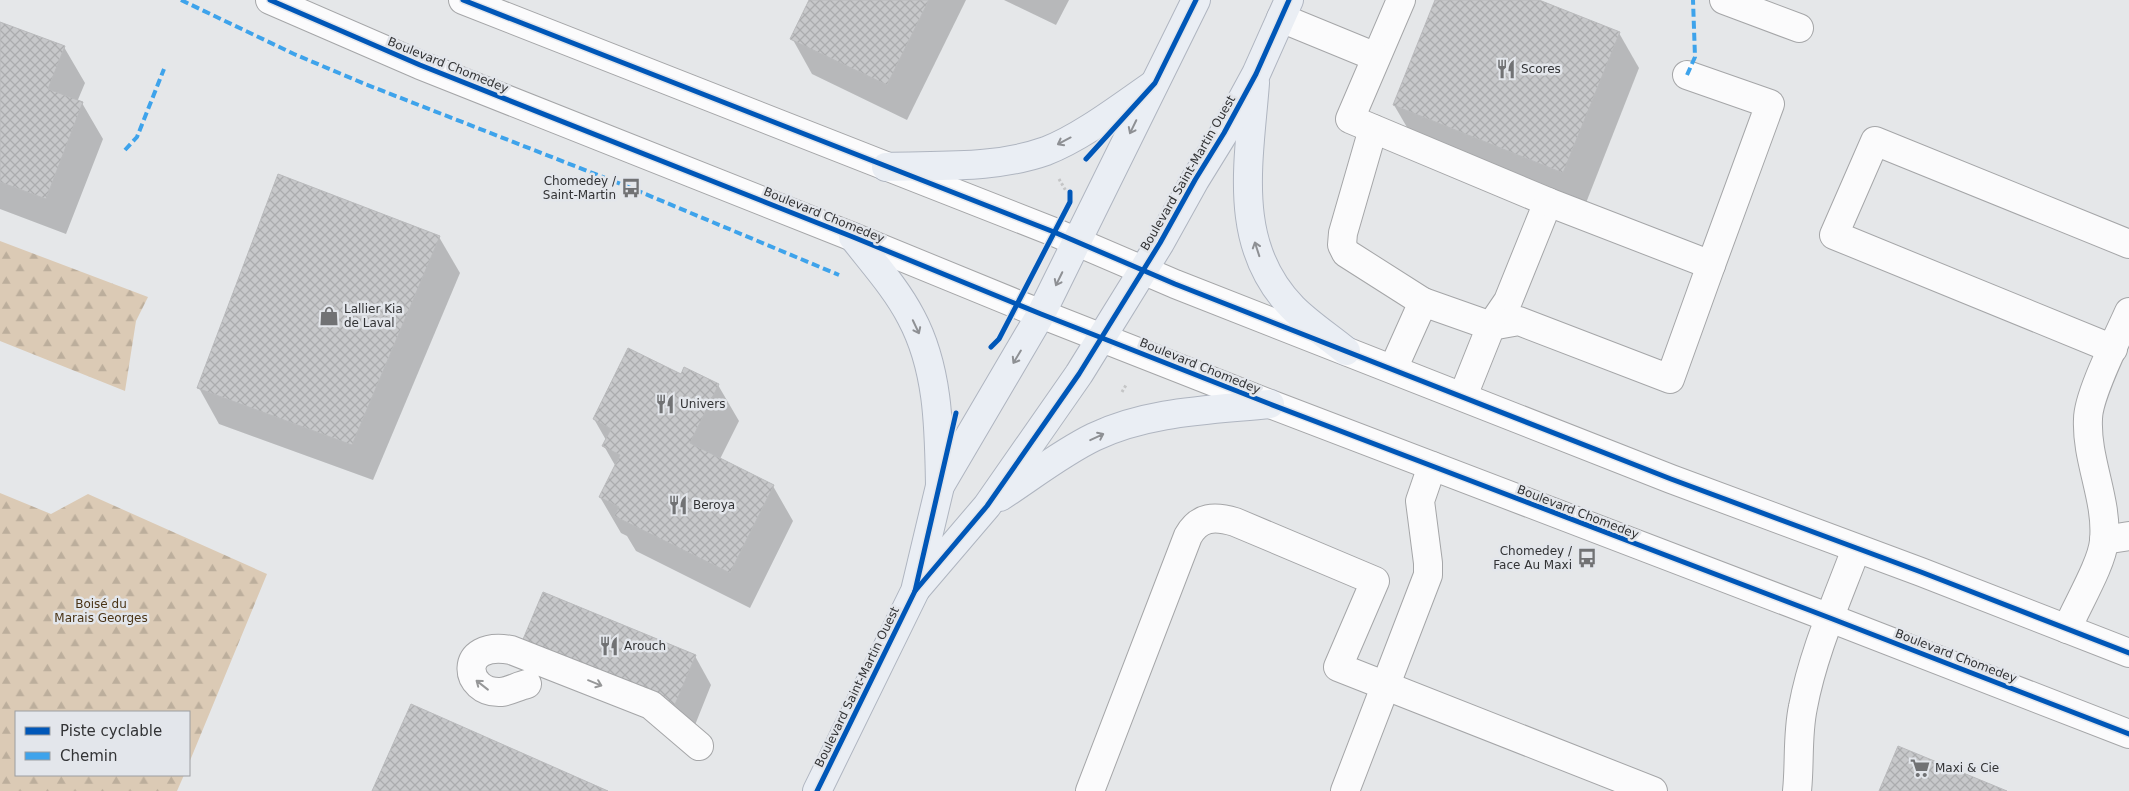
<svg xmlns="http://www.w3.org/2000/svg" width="2129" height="791" viewBox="0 0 2129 791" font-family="'DejaVu Sans',sans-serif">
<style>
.forest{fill:url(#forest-firs)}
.shadow{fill:#0003}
.building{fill:url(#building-cross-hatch);stroke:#b9babc}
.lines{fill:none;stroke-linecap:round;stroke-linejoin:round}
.minor-casing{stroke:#a5a6a8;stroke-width:30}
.major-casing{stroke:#afb5c0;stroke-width:30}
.path{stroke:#c4c5c6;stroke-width:3;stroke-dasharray:2.5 2.5;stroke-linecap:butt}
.minor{stroke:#fbfbfc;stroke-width:28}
.major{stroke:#eaeef4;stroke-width:28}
.quiet{stroke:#3ea3eb;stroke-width:4;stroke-dasharray:8 4;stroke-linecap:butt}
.cycleway-casing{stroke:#e3e6eb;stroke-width:8}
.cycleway{stroke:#0057b8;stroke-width:5}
.oneway{stroke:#8e9094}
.oneway2{stroke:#969798}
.labels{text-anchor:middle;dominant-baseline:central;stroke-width:5;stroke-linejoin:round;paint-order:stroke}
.street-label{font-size:12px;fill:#323335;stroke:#e3e6eb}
.poi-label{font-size:12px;fill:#323335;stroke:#e3e6eb;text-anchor:start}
.park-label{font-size:12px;fill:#4a3416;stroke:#e3e6eb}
</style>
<defs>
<pattern id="forest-firs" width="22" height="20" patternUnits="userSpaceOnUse" patternTransform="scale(1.25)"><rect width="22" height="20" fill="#dbcab5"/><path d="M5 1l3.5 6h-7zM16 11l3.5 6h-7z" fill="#bcae9c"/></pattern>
<pattern id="building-cross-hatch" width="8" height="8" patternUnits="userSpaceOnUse" patternTransform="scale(1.25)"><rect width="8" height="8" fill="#c7c8ca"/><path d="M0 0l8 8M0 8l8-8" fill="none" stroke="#abacae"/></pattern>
</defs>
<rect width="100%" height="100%" fill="#e5e7e9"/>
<g class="forest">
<path d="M0,241L148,297L136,321L125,391L0,341Z"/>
<path d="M0,493L51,514L88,494L267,574L189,763V712H16V775H184L177,791H0Z"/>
</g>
<g class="shadow">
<path d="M811,0H966L907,120L812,74L792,38Z"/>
<path d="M1004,0H1069L1056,25Z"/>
<path d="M1437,0H1536L1619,33L1639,68L1584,208L1415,141L1394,105Z"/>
<path d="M0,23L64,47L85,83L77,102L82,103L103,139L66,234L0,209Z"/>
<path d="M439,237L460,273L373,480L219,424L199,388Z"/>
<path d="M684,368L718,385L739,421L720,459L773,486L793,521L750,608L636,551L627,536L621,533L600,497L616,467L604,446L606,440L594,419L681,376Z"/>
<path d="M695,656L711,685L691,735L539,672Z"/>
</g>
<g class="building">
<path d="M809,0H929L887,85L790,39Z"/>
<path d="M1435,0H1539L1620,32L1563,173L1393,105Z"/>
<path d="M0,22L65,46L48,89L83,102L46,199L0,182Z"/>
<path d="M278,174L440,236L352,445L197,388Z"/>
<path d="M628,348L681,374L684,367L719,384L690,443L774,485L730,573L614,516L619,507L599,497L620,455L602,446L611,429L593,419Z"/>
<path d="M543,592L696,655L674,707L521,644Z"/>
<path d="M411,704L608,791H372Z"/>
<path d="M1898,746L2007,791H1879Z"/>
</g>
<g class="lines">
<defs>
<g id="minor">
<path d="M270,0L420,65L853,237L1041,314L1270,404L1830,618L2129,734"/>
<path d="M463,0L1054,232L1175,284L1671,479L1921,572L2129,653"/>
<path d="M1401,0L1350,119L1548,202L1508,301L1491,326"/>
<path d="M1724,0L1799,28"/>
<path d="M1281,18L1376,57"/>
<path d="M1687,75L1770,104L1711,265"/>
<path d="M1373,129L1343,233L1342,245L1346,253L1423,302"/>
<path d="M1491,326L1519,321L1670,379L1711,265L1548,202"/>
<path d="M2113,349L1834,235L1875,141L2129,244"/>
<path d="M1393,369L1423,302L1491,326L1463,396"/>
<path d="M2104,540L2129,536"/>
<path d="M2067,629C2077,605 2102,564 2104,541C2108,500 2086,460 2088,419C2088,395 2118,337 2129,312"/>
<path d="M527,684C518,686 510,691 501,692C463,694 457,640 511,650L651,705L699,746"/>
<path d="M1090,791L1188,536C1199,516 1215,516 1235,522L1375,581L1338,667L1653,791"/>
<path d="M1345,791L1428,575V563L1420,501L1432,466"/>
<path d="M1797,791C1800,763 1797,735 1803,707C1813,653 1837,600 1856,549"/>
</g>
<g id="major">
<path d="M1255,83C1249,162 1231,245 1293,308C1309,324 1329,337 1346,351"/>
<path d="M886,167C939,165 995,169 1046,151C1082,137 1122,106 1154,84"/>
<path d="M853,237C873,263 896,288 911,317C939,369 939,430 940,486"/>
<path d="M1000,497C1031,477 1061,453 1094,437C1148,411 1212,410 1270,404"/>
<path d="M917,588L987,506L1079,374L1160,243L1195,180L1224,133L1256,74L1289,0"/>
<path d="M817,791L915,591L940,486L1041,314L1196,0"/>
</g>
</defs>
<use href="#minor" class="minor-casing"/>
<use href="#major" class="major-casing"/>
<g class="path">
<path d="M1059,179L1066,191"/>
<path d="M1122,392L1126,385"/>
</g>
<use href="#minor" class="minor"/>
<use href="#major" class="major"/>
<g class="quiet">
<path d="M181,0L294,54L365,84L631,188L839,275"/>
<path d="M1687,75L1695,57L1693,0"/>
<path d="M125,150L137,137L164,69"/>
</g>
<defs>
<g id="cycleway">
<path d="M270,0L420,65L853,237L1041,314L1270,404L1830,618L2129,734"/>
<path d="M463,0L1054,232L1175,284L1671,479L1921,572L2129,653"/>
<path d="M1086,159L1155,83L1196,0"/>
<path d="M991,347L999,339L1070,202V192"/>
<path d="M915,591L987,506L1079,374L1160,243L1195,180L1224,133L1256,74L1289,0"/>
<path d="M817,791L915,591L956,413"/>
</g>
</defs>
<use href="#cycleway" class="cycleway-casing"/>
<use href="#cycleway" class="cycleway"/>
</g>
<defs><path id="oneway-shaft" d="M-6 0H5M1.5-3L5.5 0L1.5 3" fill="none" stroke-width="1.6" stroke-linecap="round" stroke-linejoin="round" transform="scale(1.25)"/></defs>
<g class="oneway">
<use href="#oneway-shaft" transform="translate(1133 127) rotate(116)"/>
<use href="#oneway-shaft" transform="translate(1064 141) rotate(152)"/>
<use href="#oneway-shaft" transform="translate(1257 249) rotate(-108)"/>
<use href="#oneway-shaft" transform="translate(1059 279) rotate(116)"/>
<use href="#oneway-shaft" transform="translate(916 327) rotate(65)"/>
<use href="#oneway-shaft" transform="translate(1017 357) rotate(121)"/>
<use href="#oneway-shaft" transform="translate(1097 437) rotate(-25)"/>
</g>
<g class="oneway2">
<use href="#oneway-shaft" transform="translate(595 683) rotate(22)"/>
<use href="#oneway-shaft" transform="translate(482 685) rotate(-142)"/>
</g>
<defs>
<symbol id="restaurant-bare" viewBox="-9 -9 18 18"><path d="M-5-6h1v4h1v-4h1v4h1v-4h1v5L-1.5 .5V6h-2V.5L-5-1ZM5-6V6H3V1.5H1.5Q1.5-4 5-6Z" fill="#717274" stroke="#e3e6eb" stroke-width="2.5" paint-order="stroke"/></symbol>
<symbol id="bus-bare" viewBox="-9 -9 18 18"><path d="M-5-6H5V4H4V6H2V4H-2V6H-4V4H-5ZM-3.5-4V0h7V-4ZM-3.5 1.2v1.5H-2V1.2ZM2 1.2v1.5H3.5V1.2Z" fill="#717274" stroke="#e3e6eb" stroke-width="2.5" paint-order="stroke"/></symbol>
<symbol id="shop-bare" viewBox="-9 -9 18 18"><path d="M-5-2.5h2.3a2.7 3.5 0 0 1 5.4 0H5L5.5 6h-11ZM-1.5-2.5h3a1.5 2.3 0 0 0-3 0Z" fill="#717274" stroke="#e3e6eb" stroke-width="2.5" paint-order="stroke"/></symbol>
<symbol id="supermarket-bare" viewBox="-9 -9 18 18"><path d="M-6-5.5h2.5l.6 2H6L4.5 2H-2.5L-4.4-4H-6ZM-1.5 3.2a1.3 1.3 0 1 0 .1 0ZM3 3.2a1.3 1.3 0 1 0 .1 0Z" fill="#717274" stroke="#e3e6eb" stroke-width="2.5" paint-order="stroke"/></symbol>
</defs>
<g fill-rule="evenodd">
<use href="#restaurant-bare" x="1492" y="55" width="28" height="28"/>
<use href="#bus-bare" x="617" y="174" width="28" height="28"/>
<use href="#shop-bare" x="315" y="302" width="28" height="28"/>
<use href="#restaurant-bare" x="651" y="390" width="28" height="28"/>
<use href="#restaurant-bare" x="664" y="491" width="28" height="28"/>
<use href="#bus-bare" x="1573" y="544" width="28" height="28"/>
<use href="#restaurant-bare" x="595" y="632" width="28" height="28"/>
<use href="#supermarket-bare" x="1906" y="754" width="28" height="28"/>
</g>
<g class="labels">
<g class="street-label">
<text transform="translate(448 65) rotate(22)">Boulevard Chomedey</text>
<text transform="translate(1188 173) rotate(-60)">Boulevard Saint-Martin Ouest</text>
<text transform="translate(824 215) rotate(22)">Boulevard Chomedey</text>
<text transform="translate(1200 366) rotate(22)">Boulevard Chomedey</text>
<text transform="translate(1578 512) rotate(21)">Boulevard Chomedey</text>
<text transform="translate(1956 656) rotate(21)">Boulevard Chomedey</text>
<text transform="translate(857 687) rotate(-64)">Boulevard Saint-Martin Ouest</text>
</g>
<g class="poi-label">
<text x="1521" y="69">Scores</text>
<text x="616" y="181" text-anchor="end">Chomedey /<tspan x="616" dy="14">Saint-Martin</tspan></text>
<text x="344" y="309">Lallier Kia<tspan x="344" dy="14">de Laval</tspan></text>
<text x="680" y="404">Univers</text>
<text x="693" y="505">Beroya</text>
<text x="1572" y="551" text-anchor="end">Chomedey /<tspan x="1572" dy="14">Face Au Maxi</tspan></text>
<text x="624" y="646">Arouch</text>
<text x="1935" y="768">Maxi &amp; Cie</text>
</g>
<g class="park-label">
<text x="101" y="604">Boisé du<tspan x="101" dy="14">Marais Georges</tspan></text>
</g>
</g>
<rect x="15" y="711" width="175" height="65" fill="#e3e6eb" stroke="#9c9ea2"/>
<rect x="25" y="727" width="25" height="8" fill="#0057b8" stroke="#9c9ea2"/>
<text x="60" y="736" font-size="15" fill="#323335">Piste cyclable</text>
<rect x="25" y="752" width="25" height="8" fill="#3ea3eb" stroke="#9c9ea2"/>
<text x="60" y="761" font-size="15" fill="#323335">Chemin</text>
</svg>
